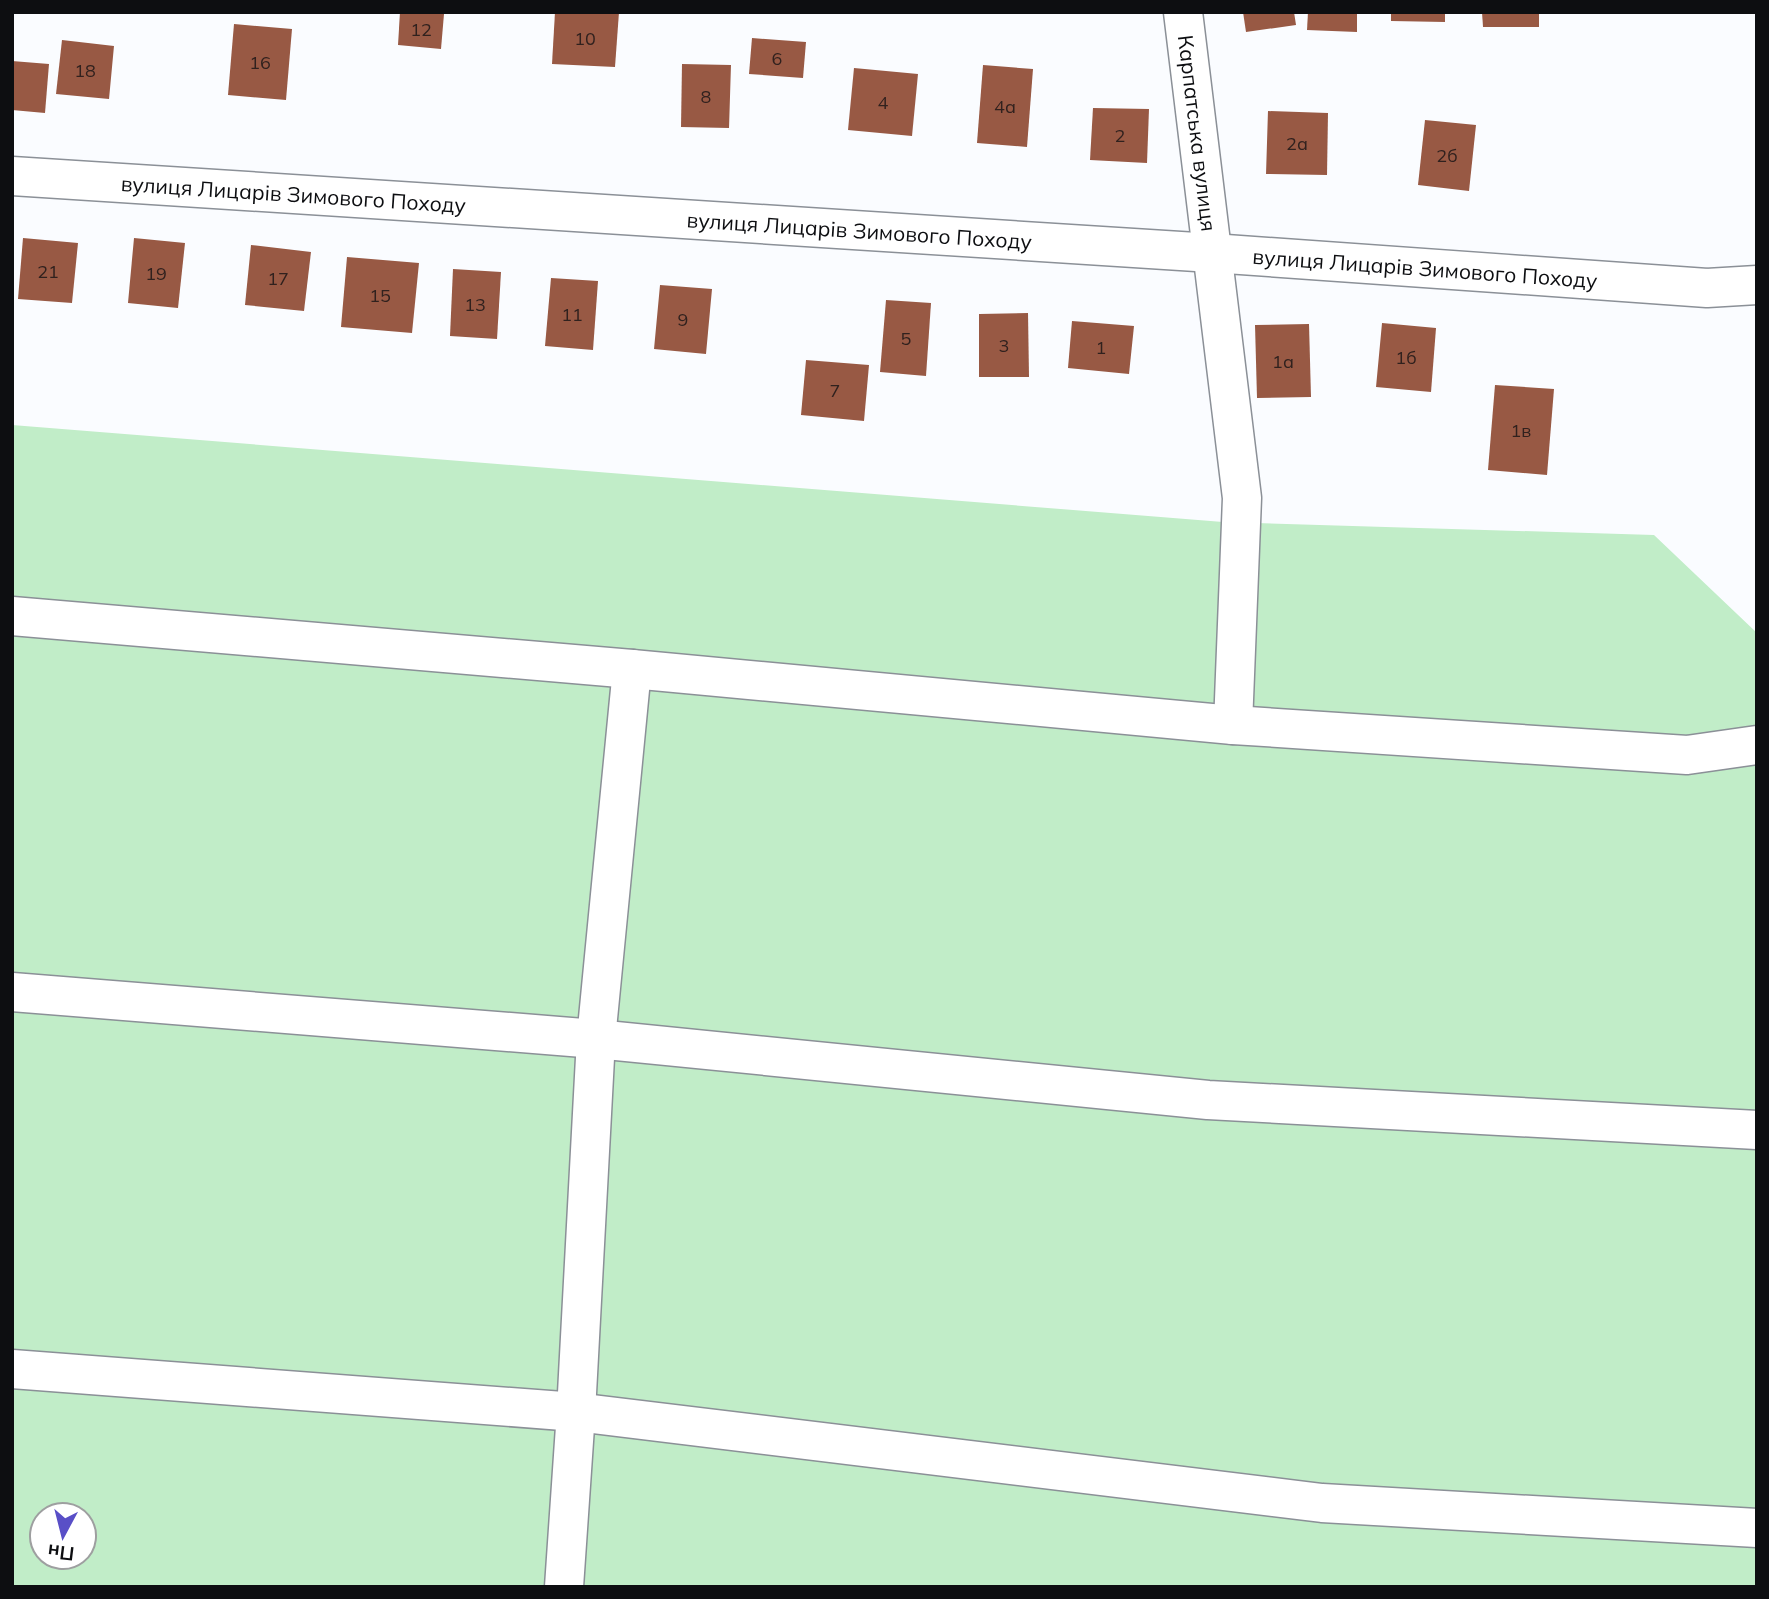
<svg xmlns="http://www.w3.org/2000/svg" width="1769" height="1599" viewBox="0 0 1769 1599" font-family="Mulish,sans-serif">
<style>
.green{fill:#c1edc8;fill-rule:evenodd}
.building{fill:#985944}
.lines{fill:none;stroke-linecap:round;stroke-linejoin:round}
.minor-casing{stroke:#8b9097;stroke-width:41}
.minor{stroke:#fff;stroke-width:38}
.labels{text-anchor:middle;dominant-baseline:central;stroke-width:6;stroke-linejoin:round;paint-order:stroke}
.number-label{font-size:18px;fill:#30211e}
.street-label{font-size:21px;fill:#0d0e11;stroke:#fff}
</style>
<rect width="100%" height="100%" fill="#fafcff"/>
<path class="green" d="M12,425L1223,522L1654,535L1757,633V1587H12ZM42,1515H84V1557H42Z"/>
<g class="building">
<path d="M400,12L444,14L441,49L398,45Z"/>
<path d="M555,12H619L615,67L552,64Z"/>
<path d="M1243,12H1294L1296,25L1246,32Z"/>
<path d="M1308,12H1357V32L1307,30Z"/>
<path d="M1391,12H1445V22L1391,21Z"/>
<path d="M1482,12H1539V27H1483Z"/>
<path d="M234,24L292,29L286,100L228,95Z"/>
<path d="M752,38L806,42L803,78L749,74Z"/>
<path d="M62,40L114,46L109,99L56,94Z"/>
<path d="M12,61L49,64L45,113L12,110Z"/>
<path d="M682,64L731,65L729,128L681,127Z"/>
<path d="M983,65L1033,69L1027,147L977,143Z"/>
<path d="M854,68L918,74L912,136L848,130Z"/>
<path d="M1093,108L1149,109L1147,163L1090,160Z"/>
<path d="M1268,111L1328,113L1327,175L1266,174Z"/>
<path d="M1425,120L1476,125L1469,191L1418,185Z"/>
<path d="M23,238L78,243L72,303L18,299Z"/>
<path d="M134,238L185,243L178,308L128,303Z"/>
<path d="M251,245L311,252L304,311L245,305Z"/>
<path d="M347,257L419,263L412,333L341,327Z"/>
<path d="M453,269L501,272L497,339L450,336Z"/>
<path d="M551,278L598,281L593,350L545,346Z"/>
<path d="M660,285L712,289L706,354L654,349Z"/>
<path d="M886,300L931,303L926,376L880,372Z"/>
<path d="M1028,313L1029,377H979V314Z"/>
<path d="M1072,321L1134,326L1129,374L1068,368Z"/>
<path d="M1382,323L1436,328L1431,392L1376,387Z"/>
<path d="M1309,324L1311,397L1257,398L1255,325Z"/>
<path d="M806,360L869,365L864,421L801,415Z"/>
<path d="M1495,385L1554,389L1547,475L1488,470Z"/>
</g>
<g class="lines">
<defs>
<g id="minor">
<path id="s1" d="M1183,12L1242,498L1233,725"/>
<path id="s2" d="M12,176L1212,253L1707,288L1757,285"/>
<path d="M12,616L632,669L1233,725L1687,755L1757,745"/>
<path d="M12,992L596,1039L1208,1100L1757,1130"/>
<path d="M12,1369L576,1412L1322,1503L1757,1528"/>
<path d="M564,1587L576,1412L596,1039L632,669"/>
</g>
</defs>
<use href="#minor" class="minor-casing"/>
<use href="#minor" class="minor"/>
</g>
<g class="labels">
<g class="number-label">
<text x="421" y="29">12</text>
<text x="585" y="38">10</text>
<text x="777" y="58">6</text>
<text x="260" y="62">16</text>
<text x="85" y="70">18</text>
<text x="706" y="96">8</text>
<text x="883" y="102">4</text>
<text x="1005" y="106">4а</text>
<text x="1120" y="135">2</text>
<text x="1297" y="143">2а</text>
<text x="1447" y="155">2б</text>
<text x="48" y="271">21</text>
<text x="156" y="273">19</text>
<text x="278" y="278">17</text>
<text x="380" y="295">15</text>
<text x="475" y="304">13</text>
<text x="572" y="314">11</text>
<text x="683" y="319">9</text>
<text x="906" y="338">5</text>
<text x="1004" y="345">3</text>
<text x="1101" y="347">1</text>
<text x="1406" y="357">1б</text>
<text x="1283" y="361">1а</text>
<text x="835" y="390">7</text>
<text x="1521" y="430">1в</text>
</g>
<g class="street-label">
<text stroke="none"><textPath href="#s1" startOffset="122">Карпатська вулиця</textPath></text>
<text stroke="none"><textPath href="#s2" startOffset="282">вулиця Лицарів Зимового Походу</textPath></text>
<text stroke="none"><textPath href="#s2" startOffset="849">вулиця Лицарів Зимового Походу</textPath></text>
<text stroke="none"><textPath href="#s2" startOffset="1416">вулиця Лицарів Зимового Походу</textPath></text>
</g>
</g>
<rect width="1769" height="1599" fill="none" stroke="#0d0e11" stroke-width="28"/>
<g transform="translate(63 1536) rotate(187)"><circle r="33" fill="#ffffff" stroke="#9e9fa0" stroke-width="2"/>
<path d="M0-5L12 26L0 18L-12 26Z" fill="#594fc7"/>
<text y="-10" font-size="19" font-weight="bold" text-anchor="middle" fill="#0d0e11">Пн</text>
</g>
</svg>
